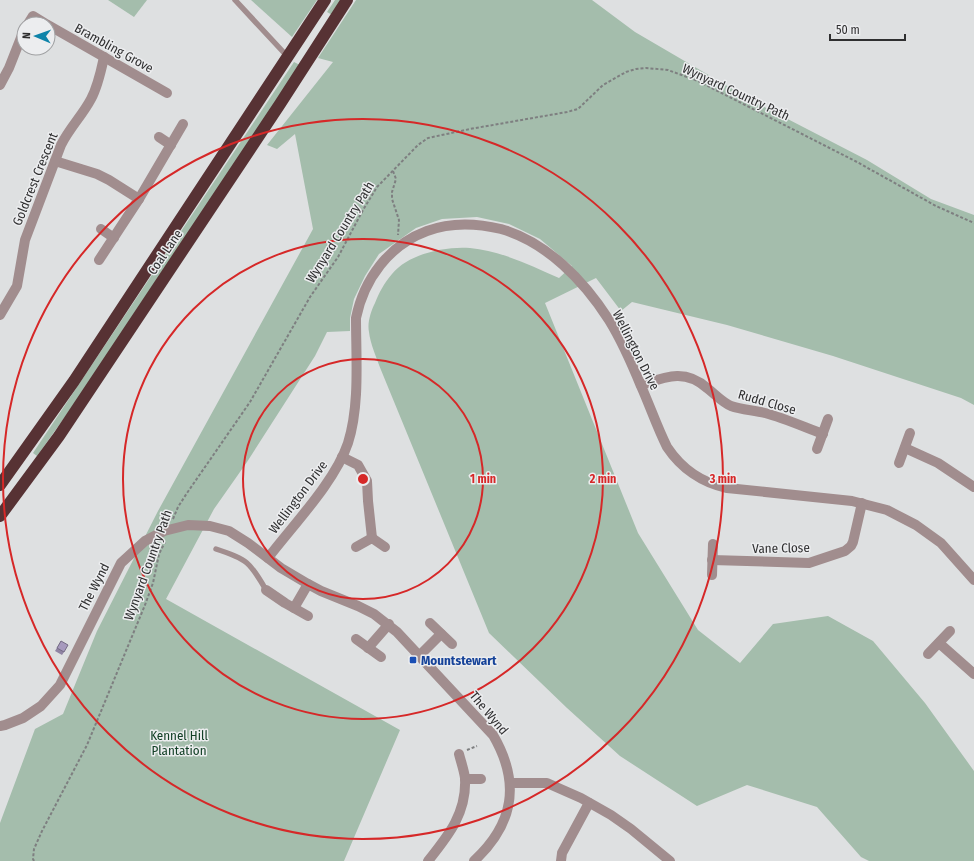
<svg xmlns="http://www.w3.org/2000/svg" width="974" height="861" viewBox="0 0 974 861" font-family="'Fira Sans Condensed',sans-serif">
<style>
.green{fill:#a4bdac}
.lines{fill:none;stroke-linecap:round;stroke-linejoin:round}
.path{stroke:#7e7f80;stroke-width:2;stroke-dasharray:3 2;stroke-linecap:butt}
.lane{stroke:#a18d8e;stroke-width:5.5}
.street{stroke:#a18d8e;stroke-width:10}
.highway{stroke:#573234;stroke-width:12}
.wall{fill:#9084a3}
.building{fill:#a79abe;stroke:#756c85}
.ring{fill:none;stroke:#d62828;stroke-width:2}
.transit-dot{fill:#1a4fb4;stroke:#ecedef;stroke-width:1.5}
.labels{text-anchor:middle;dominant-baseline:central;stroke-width:3;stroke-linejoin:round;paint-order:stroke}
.street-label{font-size:13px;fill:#2f2f30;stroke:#ecedef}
.transit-label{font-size:13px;font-weight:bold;fill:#164399;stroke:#ecedef;text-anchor:start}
.park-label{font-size:13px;fill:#124026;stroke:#ecedef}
.centre{fill:#d62828;stroke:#ecedef;stroke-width:2}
.ring-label{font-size:12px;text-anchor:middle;font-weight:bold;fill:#d62828;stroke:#ecedef;stroke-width:3;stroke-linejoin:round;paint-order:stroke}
</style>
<rect width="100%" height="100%" fill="#dee0e1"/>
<g class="green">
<path d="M108,0H147L134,17Z"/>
<path d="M251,0H317L292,37Z"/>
<path d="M335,0H344L334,16L327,12Z"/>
<path d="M356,0H592L635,32L753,101L867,160L931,199L974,215V405L961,398L833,356L727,325L632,302L621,311L596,278L545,303L638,533L698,630L740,663L773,624L828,616L873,641L925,703L974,771V861H869L861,857L817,807L747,785L697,806L620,756L567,708L489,633L381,370C377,359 370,343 369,332C367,323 371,311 375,303C379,293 384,283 392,274C408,254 445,246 470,248C501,251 530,265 559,278L572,266L540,239L509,224L477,217L442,219L416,228L379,254L365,276L354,299L350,318V331L327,332L315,356L247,462L214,509L166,599L400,730L344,861H0V823L35,729L63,714L97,631L158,511L313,229L295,134L277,149L267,145L333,62L318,58Z"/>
<path d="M294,62L300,65L79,397L37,456L33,453Z"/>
</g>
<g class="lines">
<g class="path">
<path d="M393,171L396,179L392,192V199L399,220L398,235"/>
<path d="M173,519L178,507L187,493L250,402L310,297L338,257L363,210L377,187L418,145L428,138L470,129L567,112L578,109L603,85L626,72L636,69L646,68L668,70L698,81L857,162L936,206L974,223"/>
<path d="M467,750L477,746"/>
<path d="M34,861L33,859L34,849L42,831L87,745L145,605L153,583L159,554L165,542"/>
</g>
<g class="lane">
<path d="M235,0L287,56"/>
<path d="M216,549C247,559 250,562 266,590"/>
</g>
<g class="street">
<path d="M28,24L33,16L46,24"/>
<path d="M48,25L167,93"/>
<path d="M0,85L9,68L24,30"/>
<path d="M159,137L171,145"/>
<path d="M55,161L97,174L109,180L139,199"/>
<path d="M101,229L114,238"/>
<path d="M99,260L139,199L183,124"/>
<path d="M0,315L17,286L25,240L61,145C70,127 82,116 91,99C98,86 101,71 104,57"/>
<path d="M641,385C665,377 685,368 707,388C715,394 722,402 731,406C742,410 754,410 765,413C784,418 804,427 823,434"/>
<path d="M905,448L938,463L974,487"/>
<path d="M817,449L828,419"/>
<path d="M342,457L358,465L367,481L368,501L372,538"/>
<path d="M899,463L910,433"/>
<path d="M356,547L372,538L385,547"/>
<path d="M268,558C293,525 335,482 348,443C360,405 356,358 356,318C364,279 389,245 427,231C451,222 476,223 501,229C547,242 584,281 609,320C622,341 632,364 641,386C650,406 657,427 667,447C681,468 702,483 727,488L852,501L887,510L916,525L941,543L974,580"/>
<path d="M712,560L809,563L845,551L851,546L853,542L862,503"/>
<path d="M712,575L713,544"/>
<path d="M266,590L285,603L308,616"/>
<path d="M294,608L308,584"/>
<path d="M430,623L452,644"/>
<path d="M356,639L381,657"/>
<path d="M939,643L974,674"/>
<path d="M368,648L389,624"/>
<path d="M928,654L950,631"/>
<path d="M420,655L441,634"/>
<path d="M0,726L5,725L23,718L41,706L60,685L121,563L145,541L164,531L188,525L210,526L229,531L248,543L281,568L308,584L321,591L358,606L374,614L397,632L493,735C521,783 514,824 474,861"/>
<path d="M465,779H481"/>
<path d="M510,783H547L581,798L611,815L631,829L670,861"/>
<path d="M428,861C448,836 467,813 465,778C464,770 461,762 459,754"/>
<path d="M561,861L562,853L589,803"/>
</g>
<g class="highway">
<path d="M0,485L74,381L325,0"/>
<path d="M0,516L59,436L280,104L347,0"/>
</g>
</g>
<path class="wall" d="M61,641L64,652L62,655L55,651Z"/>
<path class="building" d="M61,641L68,645L64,652L57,648Z"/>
<g class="ring">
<circle cx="363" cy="479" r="120"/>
<circle cx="363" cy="479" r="240"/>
<circle cx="363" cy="479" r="360"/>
</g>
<rect class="transit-dot" x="409" y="656" width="8" height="8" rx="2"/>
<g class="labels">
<g class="street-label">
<text transform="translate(114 48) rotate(29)">Brambling Grove</text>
<text transform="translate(736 92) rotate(25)">Wynyard Country Path</text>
<text transform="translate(35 179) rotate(-68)">Goldcrest Crescent</text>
<text transform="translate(340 232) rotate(-58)">Wynyard Country Path</text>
<text transform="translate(165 252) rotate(-56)">Coal Lane</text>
<text transform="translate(636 350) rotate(63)">Wellington Drive</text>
<text transform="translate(767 402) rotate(16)">Rudd Close</text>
<text transform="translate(298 497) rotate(-53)">Wellington Drive</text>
<text transform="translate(781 548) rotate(-1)">Vane Close</text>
<text transform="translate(148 565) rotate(-70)">Wynyard Country Path</text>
<text transform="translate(94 587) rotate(-63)">The Wynd</text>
<text transform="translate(489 713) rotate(50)">The Wynd</text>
</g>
<g class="transit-label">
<text x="421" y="660">Mountstewart</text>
</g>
<g class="park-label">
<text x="179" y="735">Kennel Hill<tspan x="179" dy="15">Plantation</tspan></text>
</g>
</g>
<circle cx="363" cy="479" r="6" class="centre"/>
<g class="ring-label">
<text x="483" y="483">1 min</text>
<text x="603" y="483">2 min</text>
<text x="723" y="483">3 min</text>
</g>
<g transform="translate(36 36) rotate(272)"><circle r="19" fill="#ecedef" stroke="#a0a1a3"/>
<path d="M0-3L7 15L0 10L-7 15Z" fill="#0e83a9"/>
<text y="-6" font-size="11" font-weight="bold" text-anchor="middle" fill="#2f2f30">N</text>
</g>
<path d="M830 34v6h75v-6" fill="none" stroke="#2f2f30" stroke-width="2"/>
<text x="836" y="34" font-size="12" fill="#2f2f30" stroke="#ecedef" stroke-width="3" paint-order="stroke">50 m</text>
</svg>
